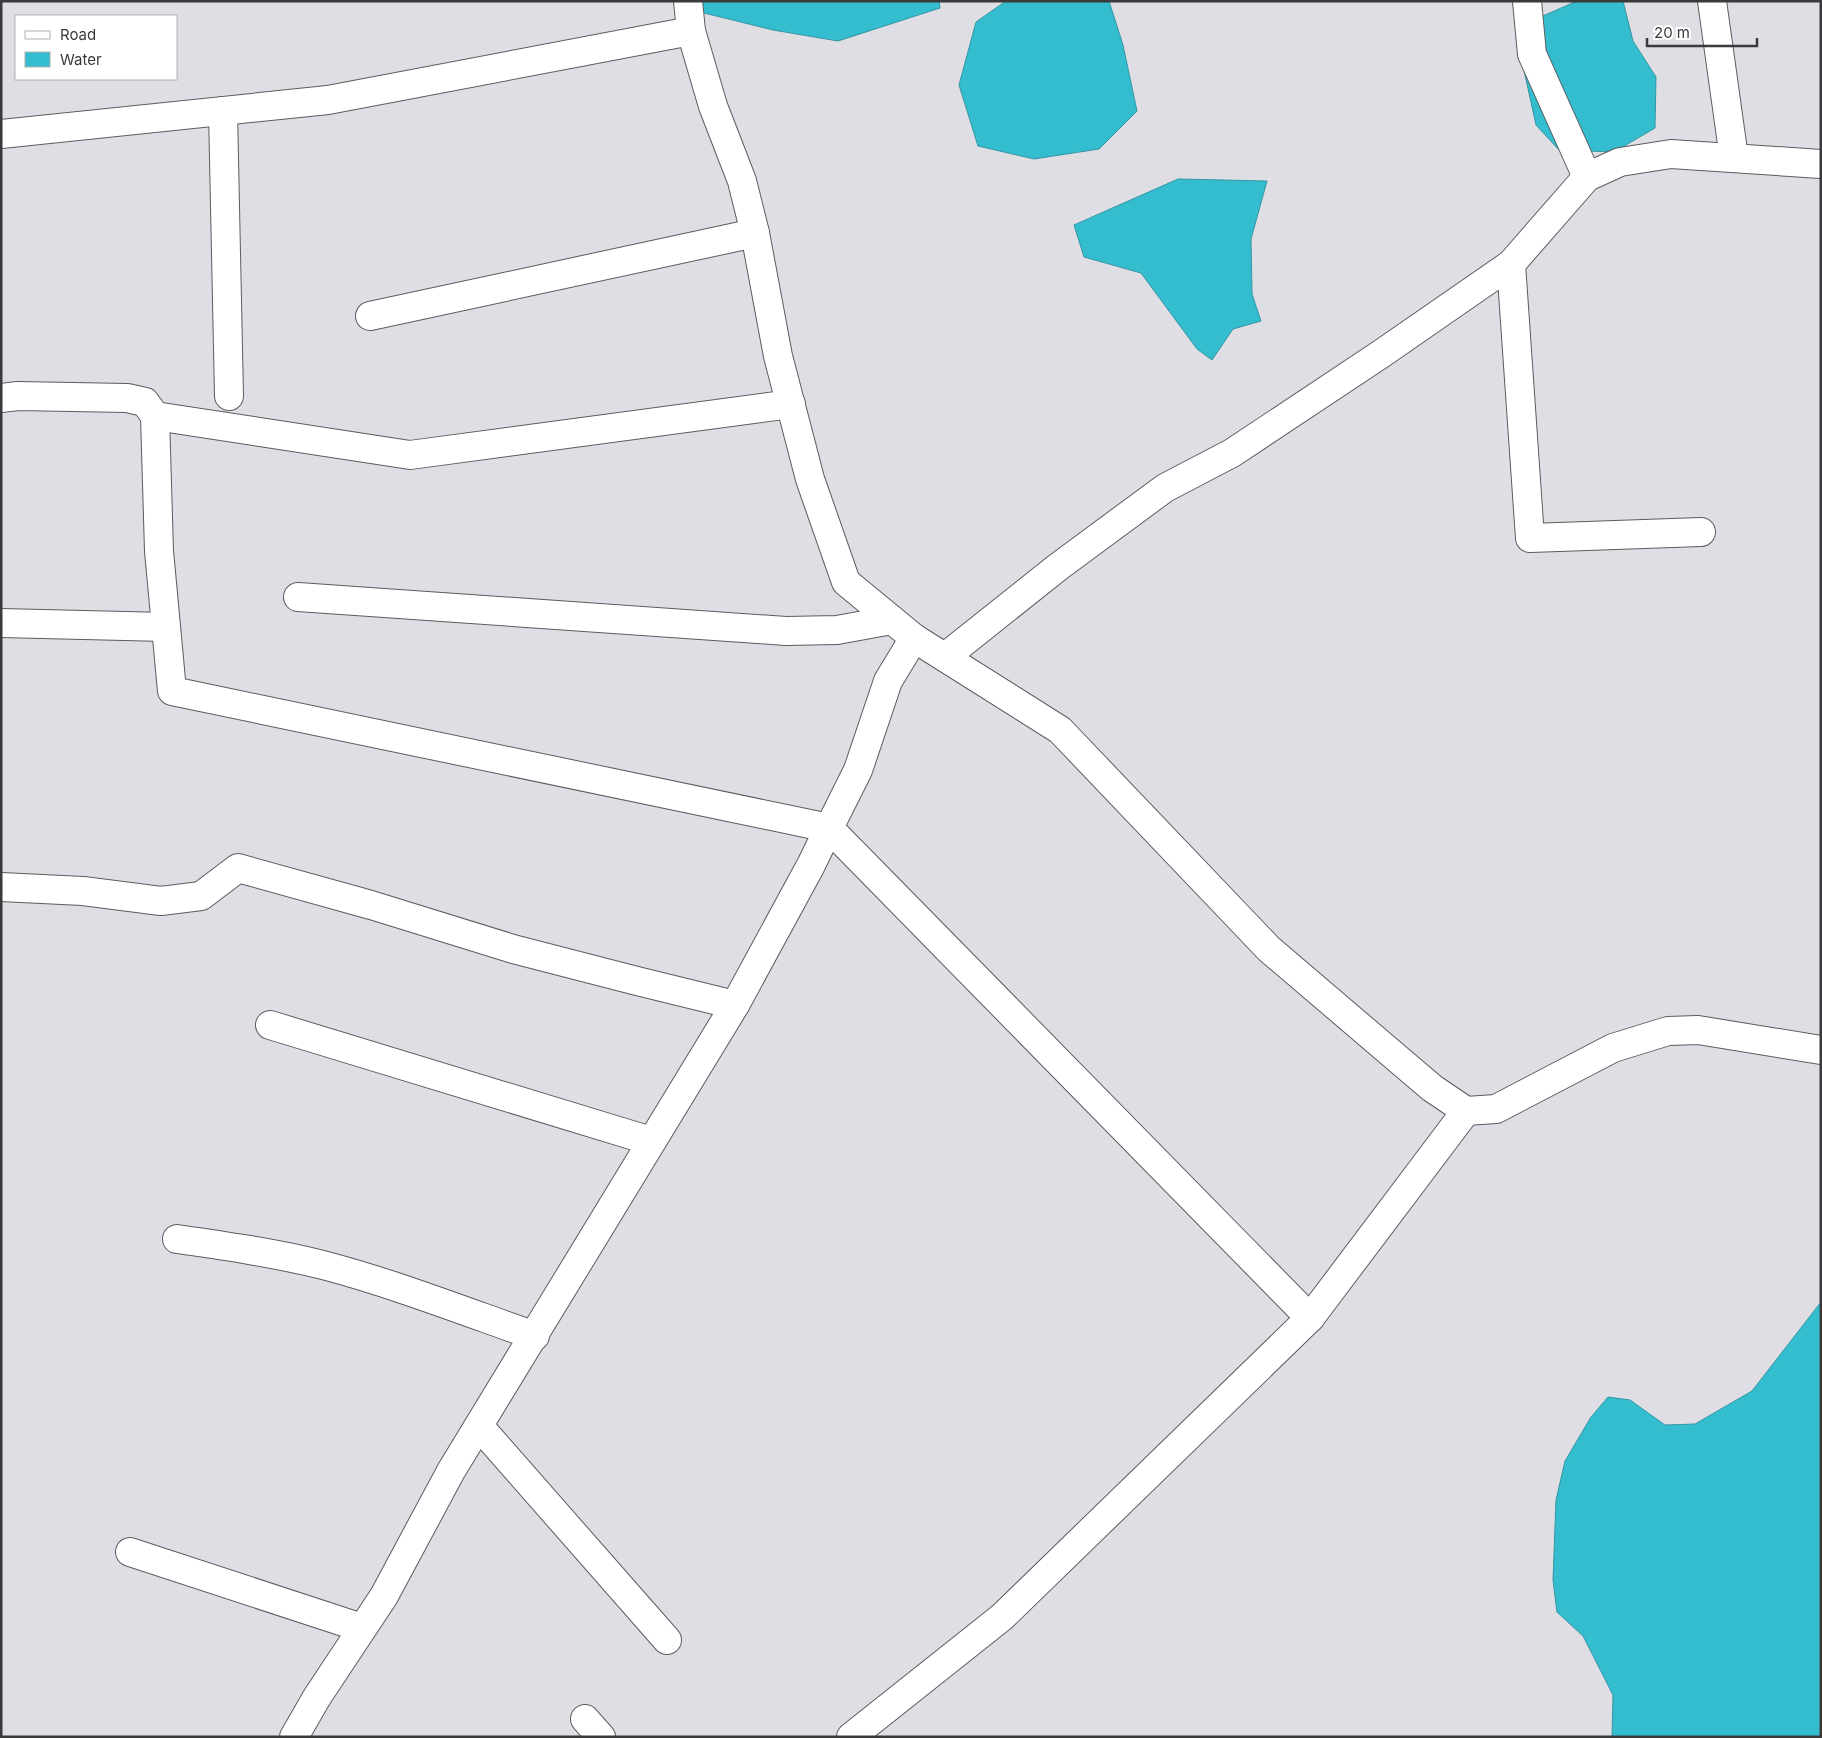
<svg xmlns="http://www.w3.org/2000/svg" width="1822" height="1738" viewBox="0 0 1822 1738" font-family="Inter,sans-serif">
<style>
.water{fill:#33bdcf;stroke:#3596a3}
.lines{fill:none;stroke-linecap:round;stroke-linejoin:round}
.minor-casing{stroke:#5b5c60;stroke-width:30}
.minor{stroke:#fff;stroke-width:28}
</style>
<rect width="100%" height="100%" fill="#dedee4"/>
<g class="water">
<path d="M690,1H939L940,8L838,41L773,30L700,12Z"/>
<path d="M1006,1H1109L1123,45L1137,111L1099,149L1034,159L978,146L959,85L976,22Z"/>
<path d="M1577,1H1623L1633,41L1656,77L1655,128L1614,152L1559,150L1536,125L1523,66L1536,19Z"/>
<path d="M1178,179L1267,181L1251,239L1252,294L1261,321L1233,329L1212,360L1197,349L1141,273L1084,257L1074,225Z"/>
<path d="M1821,1302V1737H1612L1613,1695L1583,1636L1557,1612L1553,1580L1556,1500L1565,1461L1591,1417L1608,1397L1630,1400L1665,1425L1695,1424L1752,1391Z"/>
</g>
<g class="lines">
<defs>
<g id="minor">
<path d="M1527,1L1532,54L1587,177"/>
<path d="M1712,1L1734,158"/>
<path d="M223,111L229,396"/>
<path d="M1,134L328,100L691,31"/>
<path d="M1511,264L1530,538L1701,532"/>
<path d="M370,316L755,233"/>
<path d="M1,398L18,396L127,398L145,402L155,416L159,551L172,691L829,828L1310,1318"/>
<path d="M155,416L410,455L791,404"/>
<path d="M298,597L786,631L837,630L892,620"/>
<path d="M1,623L166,627"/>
<path d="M914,638L1060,730L1269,949L1432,1088L1466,1111L1496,1109L1613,1048L1668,1031L1698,1030L1821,1050"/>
<path d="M945,657L1058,567L1165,488L1232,453L1381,354L1511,264L1587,177L1620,162L1671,154L1821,164"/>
<path d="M1,887L83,891L161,901L201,896L238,868L371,905L513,949L637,981L735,1005"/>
<path d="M270,1025L651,1141"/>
<path d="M177,1239C226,1246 275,1253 323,1265C395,1284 464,1311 535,1336"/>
<path d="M479,1426L667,1640"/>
<path d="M130,1552L362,1628"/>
<path d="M585,1719L601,1737"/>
<path d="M294,1737L317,1697L384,1596L451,1471L735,1005L811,865L829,828L858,770L888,681L914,638L846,582L810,479L778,356L755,233L742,181L713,106L691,31L688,1"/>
<path d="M851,1737L1002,1617L1310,1318L1466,1111"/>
</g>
</defs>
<use href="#minor" class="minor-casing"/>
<use href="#minor" class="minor"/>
</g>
<rect width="1822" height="1738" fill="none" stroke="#3a3a3c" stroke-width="5"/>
<rect x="15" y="15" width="162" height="65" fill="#ffffff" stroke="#b0b0b1"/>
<rect x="25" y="31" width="25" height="8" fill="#ffffff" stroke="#b0b0b1"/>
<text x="60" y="40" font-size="15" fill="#3a3a3c">Road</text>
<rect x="25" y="52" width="25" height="15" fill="#33bdcf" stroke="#b0b0b1"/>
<text x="60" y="65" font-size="15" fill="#3a3a3c">Water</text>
<path d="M1647 38v8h110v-8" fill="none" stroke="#3a3a3c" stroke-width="2.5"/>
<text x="1654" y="38" font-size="15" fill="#3a3a3c" stroke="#ffffff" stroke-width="4" paint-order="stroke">20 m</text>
</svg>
